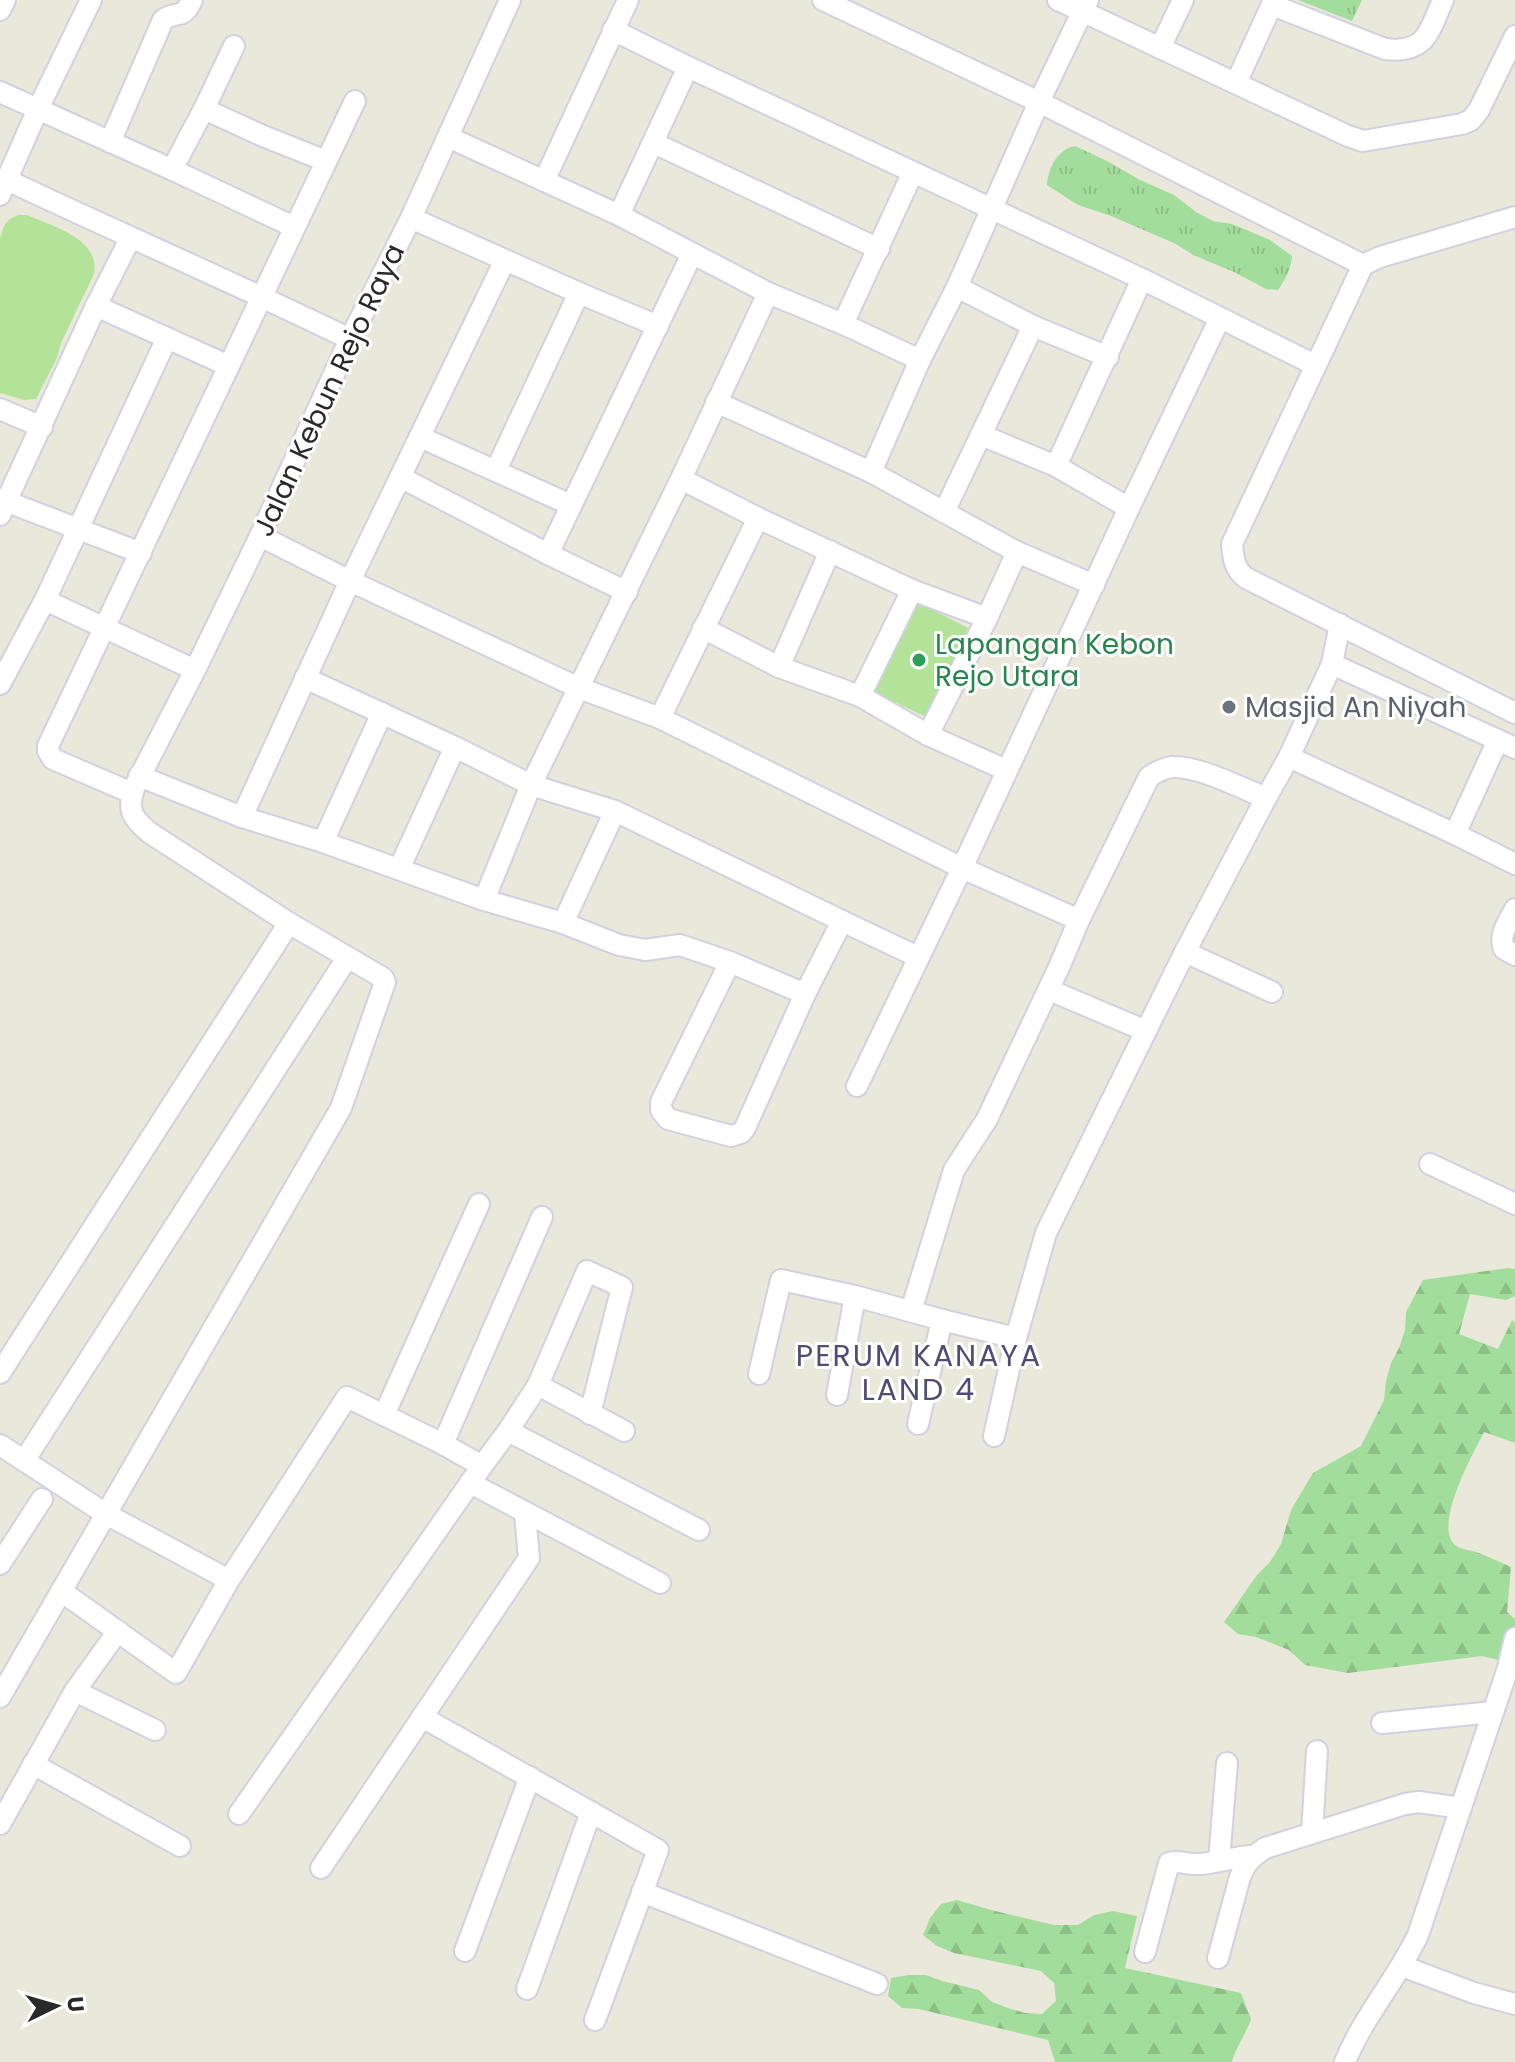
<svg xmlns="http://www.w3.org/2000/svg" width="1515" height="2062" viewBox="0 0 1515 2062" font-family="Poppins,sans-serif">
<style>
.grass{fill:url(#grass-tufts)}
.forest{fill:url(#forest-firs)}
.pitch{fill:#b3e398}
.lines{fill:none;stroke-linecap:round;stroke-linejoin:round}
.minor-casing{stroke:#d1d1e1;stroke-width:24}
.minor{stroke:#fff;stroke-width:20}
.leisure-dot{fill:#2e9e5b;stroke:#fff;stroke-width:3}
.worship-dot{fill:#6b7280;stroke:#fff;stroke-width:3}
.labels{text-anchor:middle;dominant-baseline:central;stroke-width:6;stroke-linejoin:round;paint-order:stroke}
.street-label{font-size:28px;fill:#292929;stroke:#fff}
.leisure-label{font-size:28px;fill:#27864d;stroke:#fff;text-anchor:start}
.worship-label{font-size:28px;fill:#5b616d;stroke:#fff;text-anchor:start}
.neighbourhood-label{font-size:30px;letter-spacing:2px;fill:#4f4d76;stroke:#fff}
</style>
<defs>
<pattern id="grass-tufts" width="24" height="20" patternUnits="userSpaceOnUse" patternTransform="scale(2)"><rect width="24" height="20" fill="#a3dd9c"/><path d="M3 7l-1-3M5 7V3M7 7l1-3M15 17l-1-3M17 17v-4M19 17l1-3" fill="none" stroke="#8cbe86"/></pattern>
<pattern id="forest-firs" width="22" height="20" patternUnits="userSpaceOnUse" patternTransform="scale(2)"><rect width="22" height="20" fill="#a3dd9c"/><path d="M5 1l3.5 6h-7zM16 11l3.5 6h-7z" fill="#8cbe86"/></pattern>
</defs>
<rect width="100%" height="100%" fill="#eae7db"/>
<g class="grass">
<path d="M1298,0H1362L1352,21Z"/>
<path d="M1075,146L1107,161L1140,180L1174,195L1196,212L1213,221L1232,224L1270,240L1292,256C1291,269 1285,280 1278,290L1266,289L1234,272L1193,255L1176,244L1111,216L1078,205L1047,185C1048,168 1058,149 1075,146Z"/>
</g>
<g class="forest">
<path d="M1508,1268L1515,1269V1296L1506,1300L1470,1294L1459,1334L1498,1349L1512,1320L1515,1323V1443L1484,1432C1474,1452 1429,1531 1458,1547C1463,1550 1471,1550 1476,1552C1488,1556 1499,1562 1511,1567L1507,1612L1515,1619V1664L1482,1656L1348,1673L1305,1665L1289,1650L1256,1637L1238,1634L1224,1622L1257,1575L1270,1562L1281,1544L1291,1510L1313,1473L1361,1446L1384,1400L1386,1381L1391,1363L1399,1348L1405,1330L1406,1312L1423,1280Z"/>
<path d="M957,1900L991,1910L1054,1925H1078L1094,1915L1113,1911L1137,1916L1125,1968L1241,1993L1251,2019C1246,2034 1236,2047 1232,2062H1055L1048,2040L919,2009L902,2008L888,1996L891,1978L909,1975H926L942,1981L979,1990L992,2002L1008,2008L1025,2013L1042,2014L1056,2001L1054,1983L1041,1971L954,1953L937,1946L923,1935L930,1918L941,1904Z"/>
</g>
<g class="pitch">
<path d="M19,215H27C52,226 101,239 94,274L61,343L56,360L36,399L24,400L0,393V240C3,227 5,219 19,215Z"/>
<path d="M912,599L968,628L928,718L870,690Z"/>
</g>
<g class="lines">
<defs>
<g id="minor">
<path d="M823,0L1039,102L1363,265"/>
<path d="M1058,0L1348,136L1363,141L1462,124L1471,120L1479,110L1515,36"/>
<path d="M1272,5L1385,49C1426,54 1429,32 1443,0"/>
<path d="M0,10L5,0"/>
<path d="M613,30L688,67L1142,279L1315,365"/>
<path d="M1160,48L1183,0"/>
<path d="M1236,83L1274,0"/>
<path d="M0,92L173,170L178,158L204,109L234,46"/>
<path d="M204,109L263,136L326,161"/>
<path d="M448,137L619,215L768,293L843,324L920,360"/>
<path d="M110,142L163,20C177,9 182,22 192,0"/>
<path d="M654,143L879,249"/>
<path d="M173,170L294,227"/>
<path d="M7,180C121,234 237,284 350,339"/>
<path d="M544,181L628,0"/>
<path d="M0,195L38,109L91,0"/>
<path d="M619,215L688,67"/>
<path d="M1515,217L1380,257L1363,265L1232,544C1233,557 1234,569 1246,578L1515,713"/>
<path d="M411,218L579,293L658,326"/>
<path d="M957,287L1033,326L1108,357"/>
<path d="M96,306L229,366"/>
<path d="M843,324L913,172"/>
<path d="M716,402L871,472L1017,552L1094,585"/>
<path d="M0,409L42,427"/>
<path d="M981,435L1056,466L1129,508"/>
<path d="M420,437L571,505"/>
<path d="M1056,466L1142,279"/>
<path d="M496,470L579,293"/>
<path d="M871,472L920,360L957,287L1039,102L1088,0"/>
<path d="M400,477L548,554L627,592"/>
<path d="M681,479L758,518L912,590L987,618"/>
<path d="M0,499L141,553"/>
<path d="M944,512L1033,326"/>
<path d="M0,515L96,306L130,239"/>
<path d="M260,536L350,581L579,688L660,718L962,868L1079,920"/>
<path d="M548,554L692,254"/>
<path d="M45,600L195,670"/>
<path d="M703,628L779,667L860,696L928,735L1006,770"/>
<path d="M1332,664L1515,748"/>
<path d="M779,667L830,551"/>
<path d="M305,678L455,747L531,785L615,811L842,921"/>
<path d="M0,684L45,600L167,338"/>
<path d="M860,696L912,590"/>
<path d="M660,718L758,518"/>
<path d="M928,735L987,618L1017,552"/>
<path d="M1289,757L1455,834L1515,864"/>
<path d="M139,776L242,817L323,842L484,900L563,923L619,945L645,950L680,945L730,962L805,994L842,921L918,957"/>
<path d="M132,793L53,759L48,751V746L355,101"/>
<path d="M242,817L350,581L505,260"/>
<path d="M1455,834L1498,740"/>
<path d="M323,842L382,713"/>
<path d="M399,869L455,747"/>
<path d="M484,900L531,785L681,479L768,293"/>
<path d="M1515,909C1509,921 1498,935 1504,949L1515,955"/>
<path d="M563,923L615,811"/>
<path d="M1185,952L1272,992"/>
<path d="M730,962L661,1102V1110L668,1119L731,1136L741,1133L745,1128L805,994"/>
<path d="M1054,992L1146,1031"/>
<path d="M857,1086L962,868L1129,508L1220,318"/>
<path d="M1430,1164L1515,1204"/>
<path d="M911,1311L954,1170L987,1119L1060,965L1079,920L1149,777C1156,772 1164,768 1173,767C1199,766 1241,788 1266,798"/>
<path d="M0,1373L289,923"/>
<path d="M759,1374L781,1280L855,1296L942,1320L1016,1338"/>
<path d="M538,1385L624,1431"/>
<path d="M837,1395L855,1296"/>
<path d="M384,1415L479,1204"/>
<path d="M918,1424L942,1320"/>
<path d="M508,1431L699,1530"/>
<path d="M994,1436L1016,1338L1046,1233L1185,952L1266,798L1289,757L1332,664L1340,624"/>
<path d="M443,1444L542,1217"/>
<path d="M0,1445L106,1514L0,1697"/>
<path d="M24,1461L347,958"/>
<path d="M470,1483L660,1583"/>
<path d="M0,1564L42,1499"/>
<path d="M229,1580L106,1514L341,1108L385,982L383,978L289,923L150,833C132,818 127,811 134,788L195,670L260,536L350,339L411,218L510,0"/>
<path d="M61,1591L176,1673L229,1580L347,1397L443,1444L482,1466"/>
<path d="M75,1691L155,1730"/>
<path d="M422,1717L658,1850L595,2020"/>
<path d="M1382,1723L1493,1712"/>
<path d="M33,1764L180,1846"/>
<path d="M239,1814L482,1466L508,1431L538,1385L587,1271L622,1287L590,1414"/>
<path d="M0,1824L75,1691L118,1631"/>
<path d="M1312,1833L1317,1751"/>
<path d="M1219,1860L1227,1763"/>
<path d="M321,1868L529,1558L525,1514"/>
<path d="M642,1892L877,1984"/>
<path d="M465,1951L530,1777"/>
<path d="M1145,1952L1169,1863C1178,1860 1185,1864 1194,1864C1213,1865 1233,1856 1253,1856"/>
<path d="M1218,1958L1240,1877C1246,1862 1252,1857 1265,1848L1405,1804L1419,1802L1461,1808"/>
<path d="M1402,1966L1474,1993L1515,2004"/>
<path d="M527,1989L591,1812"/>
<path d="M1345,2062C1363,2017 1397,1979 1418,1935L1507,1671L1515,1638"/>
</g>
</defs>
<use href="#minor" class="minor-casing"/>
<use href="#minor" class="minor"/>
</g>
<circle class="leisure-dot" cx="919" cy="660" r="8"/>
<circle class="worship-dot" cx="1229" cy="707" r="8"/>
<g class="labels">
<g class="street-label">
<text transform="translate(329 390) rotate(-65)">Jalan Kebun Rejo Raya</text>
</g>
<g class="leisure-label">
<text x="935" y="644">Lapangan Kebon<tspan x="935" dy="32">Rejo Utara</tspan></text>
</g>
<g class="worship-label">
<text x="1245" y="707">Masjid An Niyah</text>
</g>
<g class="neighbourhood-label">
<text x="919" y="1355">PERUM KANAYA<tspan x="919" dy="34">LAND 4</tspan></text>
</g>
</g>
<g transform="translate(56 2006) rotate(85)" stroke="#ffffff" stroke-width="6" paint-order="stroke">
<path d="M0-6L14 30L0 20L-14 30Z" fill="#292929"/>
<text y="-12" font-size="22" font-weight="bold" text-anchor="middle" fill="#292929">U</text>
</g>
</svg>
